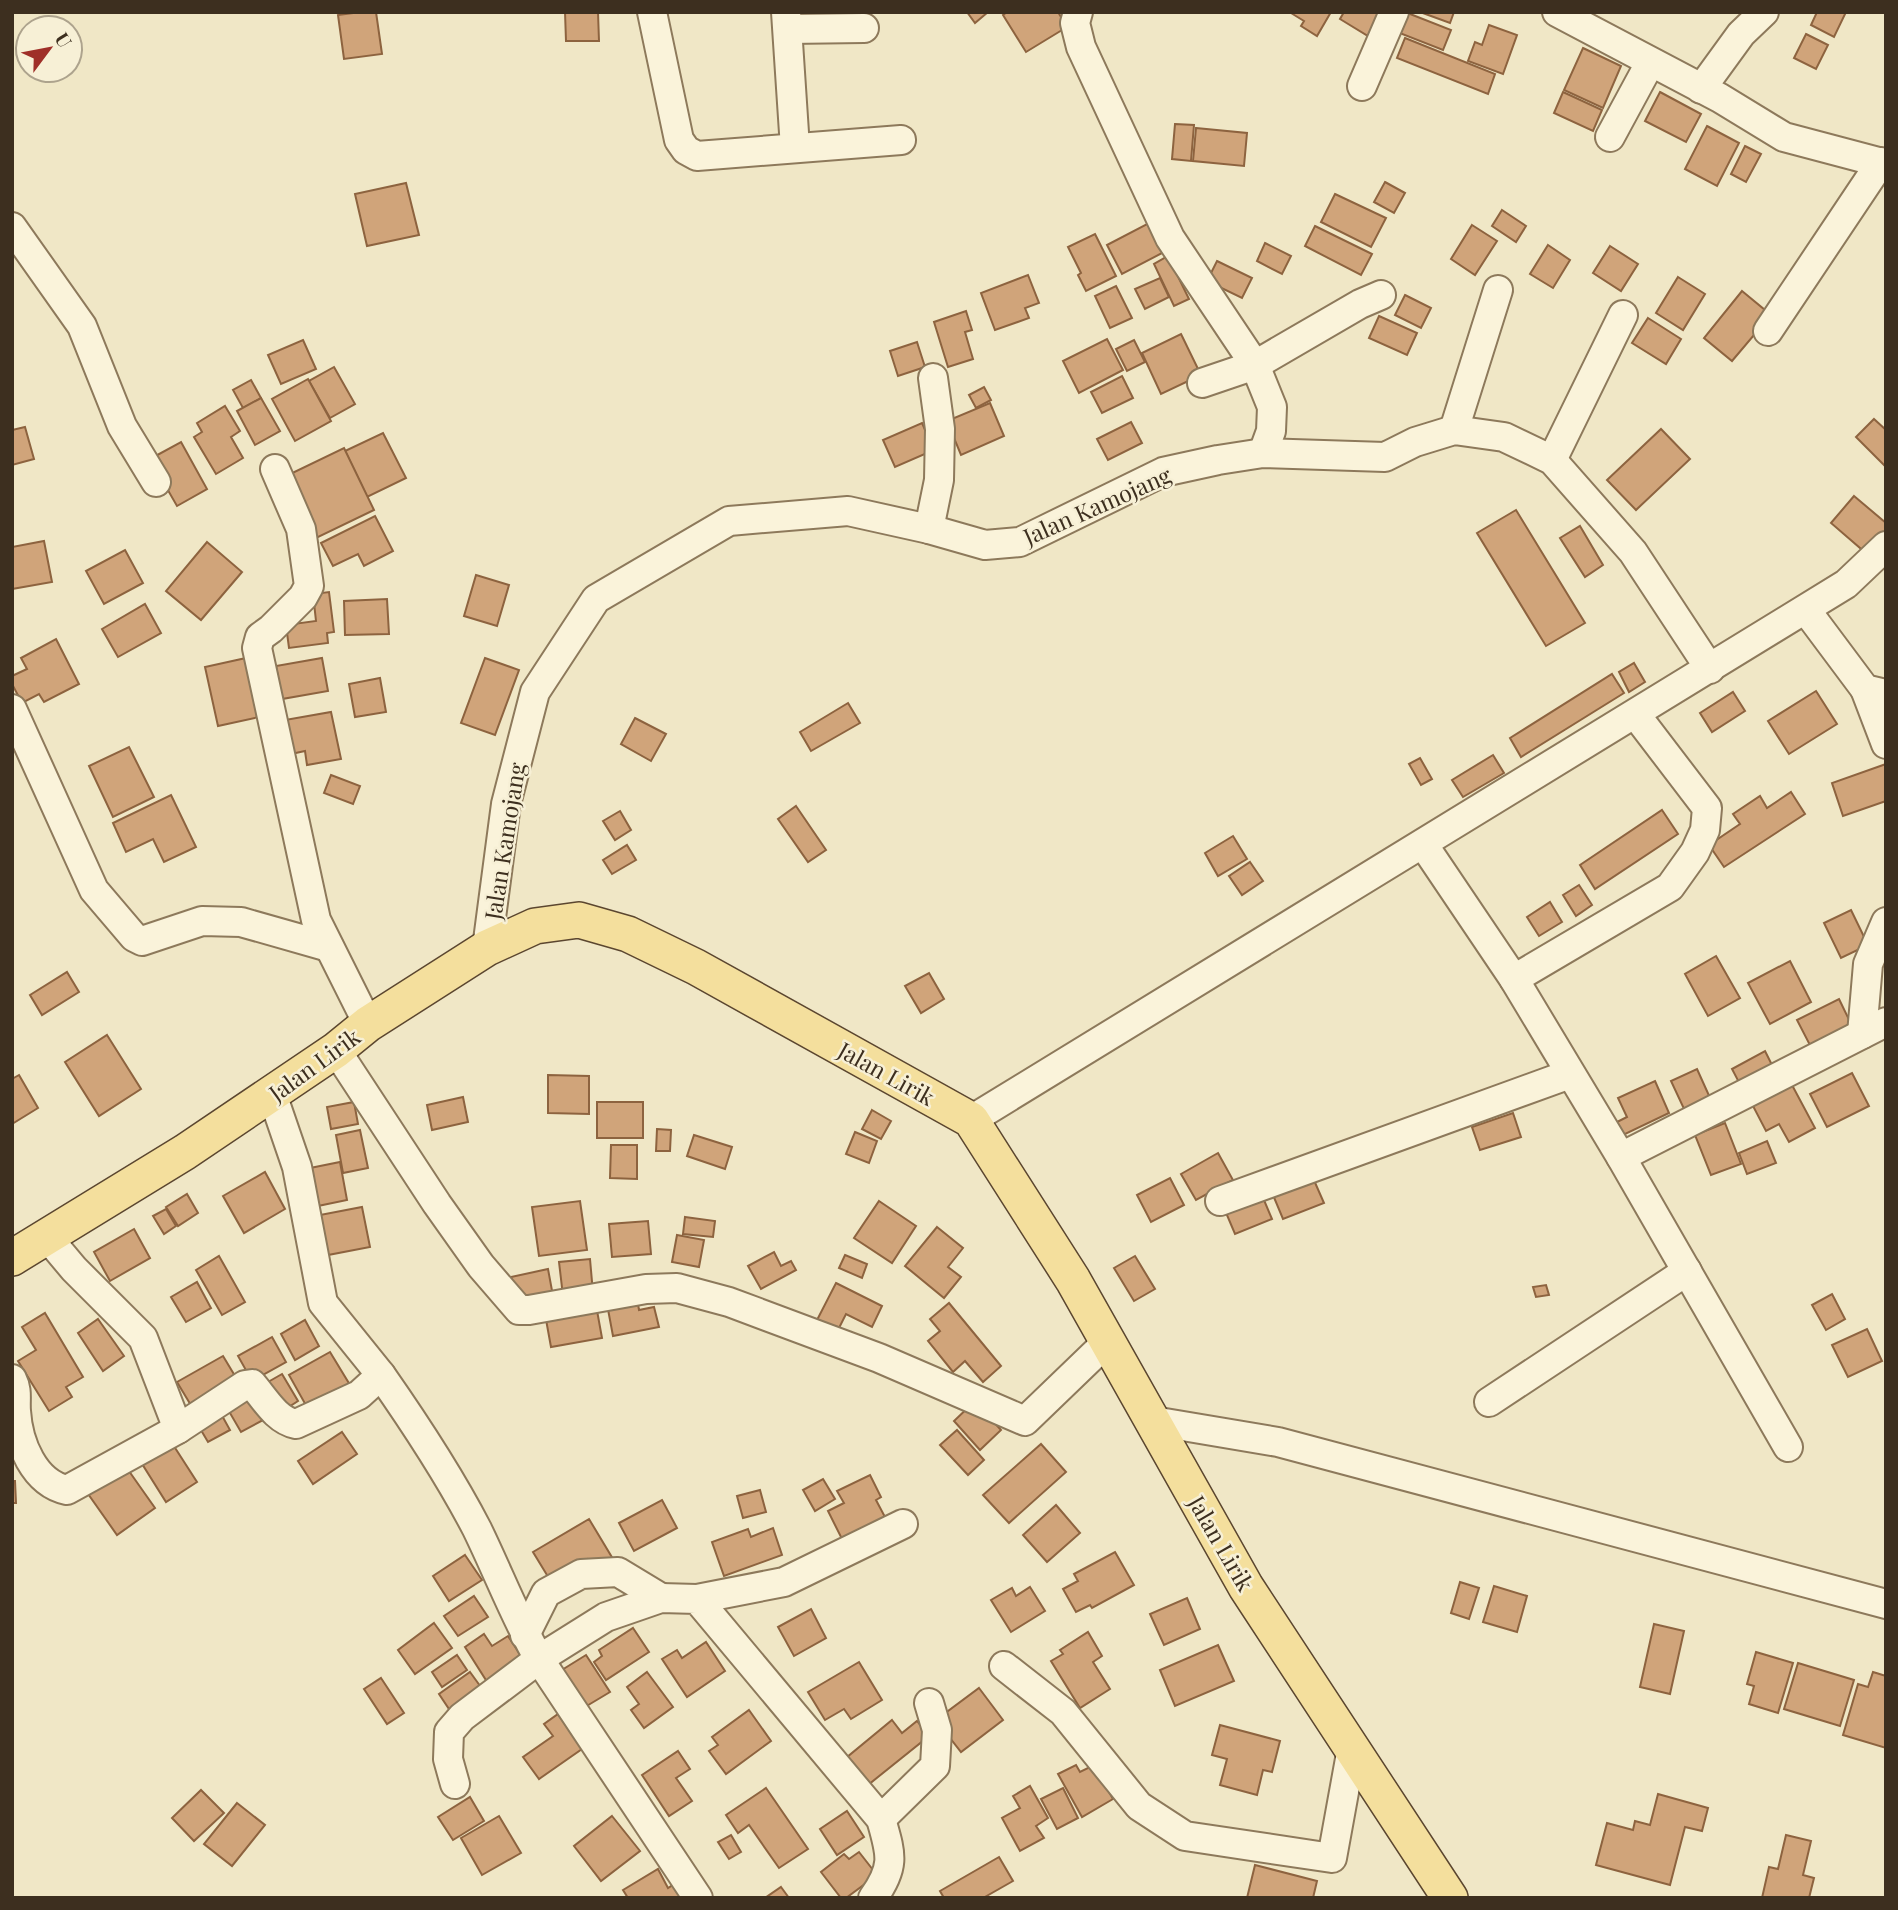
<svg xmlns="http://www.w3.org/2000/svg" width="1898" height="1910" viewBox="0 0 1898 1910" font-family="'Playfair Display',serif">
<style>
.building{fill:#d0a47a;stroke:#8d633f;stroke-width:2}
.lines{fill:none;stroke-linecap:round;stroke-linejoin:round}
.minor-casing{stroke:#8d795b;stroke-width:32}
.major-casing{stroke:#5b462f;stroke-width:38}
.minor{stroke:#faf3da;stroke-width:28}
.major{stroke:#f4df9d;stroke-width:35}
.labels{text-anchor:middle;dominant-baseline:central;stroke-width:5;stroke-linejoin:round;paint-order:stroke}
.street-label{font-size:23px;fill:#3d2f1f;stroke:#f7f0d6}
</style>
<rect width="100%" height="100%" fill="#f0e7c6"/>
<g class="building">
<path d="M361,12H376L382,54L344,59L338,15Z"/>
<path d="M565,12H598L599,41H566Z"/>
<path d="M967,12H988L975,23Z"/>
<path d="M1007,12H1058L1067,27L1026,52L1003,15Z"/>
<path d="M1331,12L1317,36L1301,26L1304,21L1291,13Z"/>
<path d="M1344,12H1380L1368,36L1340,19Z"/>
<path d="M1405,12L1451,30L1443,50L1397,32Z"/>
<path d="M1420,12H1454L1450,23Z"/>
<path d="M1817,12H1846L1834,37L1811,25Z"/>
<path d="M1489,25L1517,35L1503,74L1468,61L1475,42L1482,45Z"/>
<path d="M1806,34L1828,45L1816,69L1794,58Z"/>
<path d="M1405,38L1495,74L1488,94L1397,58Z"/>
<path d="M1583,48L1621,66L1603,108L1564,90Z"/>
<path d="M1563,92L1602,110L1593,131L1554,113Z"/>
<path d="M1660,92L1701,114L1686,142L1645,121Z"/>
<path d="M1175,124L1194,125L1191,161L1172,159Z"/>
<path d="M1707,126L1739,143L1717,186L1685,169Z"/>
<path d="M1196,128L1247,133L1244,166L1193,161Z"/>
<path d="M1745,146L1761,154L1746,182L1731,174Z"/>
<path d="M1385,182L1405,193L1394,213L1374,202Z"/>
<path d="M406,183L419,235L367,246L355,194Z"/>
<path d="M1335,194L1386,218L1371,247L1321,222Z"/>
<path d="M1502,210L1526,226L1516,242L1492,226Z"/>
<path d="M1149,223L1164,252L1122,274L1107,245Z"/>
<path d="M1472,225L1497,241L1475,275L1451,259Z"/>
<path d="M1315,226L1372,254L1361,275L1305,246Z"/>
<path d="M1095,234L1116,276L1086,291L1078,275L1081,273L1068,247Z"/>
<path d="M1265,243L1291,256L1282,274L1257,261Z"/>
<path d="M1548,245L1570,260L1553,288L1530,274Z"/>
<path d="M1610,246L1638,264L1621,291L1593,273Z"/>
<path d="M1168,256L1189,299L1174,306L1154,264Z"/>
<path d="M1217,261L1252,278L1242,298L1207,281Z"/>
<path d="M1028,275L1039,303L1025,308L1029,318L995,330L981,293Z"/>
<path d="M1678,277L1705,294L1683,330L1656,313Z"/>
<path d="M1160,278L1169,297L1145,309L1135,289Z"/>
<path d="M1116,286L1132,318L1110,328L1095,296Z"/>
<path d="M1742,291L1771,315L1732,361L1704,338Z"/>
<path d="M1405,295L1431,308L1421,328L1395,315Z"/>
<path d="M966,311L972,330L965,332L973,359L948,367L934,322Z"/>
<path d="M1379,316L1417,333L1407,355L1369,338Z"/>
<path d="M1648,318L1681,339L1666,364L1632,343Z"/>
<path d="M1181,334L1201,375L1161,394L1142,353Z"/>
<path d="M1107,339L1123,370L1079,393L1063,361Z"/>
<path d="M303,340L316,369L281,384L268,355Z"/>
<path d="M1134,340L1145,362L1127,371L1116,349Z"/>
<path d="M917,342L925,367L898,376L890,351Z"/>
<path d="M334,367L355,404L330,418L309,381Z"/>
<path d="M1122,376L1133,398L1102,413L1091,392Z"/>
<path d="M308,379L331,421L295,441L272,399Z"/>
<path d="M251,380L261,398L243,408L233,390Z"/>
<path d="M984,387L991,400L976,408L969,395Z"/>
<path d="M261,398L280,431L255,445L237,411Z"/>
<path d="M990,403L1004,436L961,455L947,421Z"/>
<path d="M225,406L240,431L231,437L243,458L216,474L194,437L202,432L197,423Z"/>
<path d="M1874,419L1886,430V467L1856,437Z"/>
<path d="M1131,422L1142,443L1108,460L1097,439Z"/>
<path d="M922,423L934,450L895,467L883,440Z"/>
<path d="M25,427L34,459L12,465V430Z"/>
<path d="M1661,429L1690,459L1636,510L1607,480Z"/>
<path d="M383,433L406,478L367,497L345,451Z"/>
<path d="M181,442L207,489L177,506L150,459Z"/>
<path d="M344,448L374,510L314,539L284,477Z"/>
<path d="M1854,496L1886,523V533L1867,554L1831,523Z"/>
<path d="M1516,510L1585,623L1546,646L1477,533Z"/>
<path d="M375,516L393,551L364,566L358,554L333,566L321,543Z"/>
<path d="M1580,526L1603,565L1585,577L1560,538Z"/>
<path d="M44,541L52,582L12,589V547Z"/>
<path d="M207,542L242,572L201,620L166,591Z"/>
<path d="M125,550L143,583L104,604L86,571Z"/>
<path d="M476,575L509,585L497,626L464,616Z"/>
<path d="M329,592L334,632L327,633L328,643L289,648L286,625L316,621L313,594Z"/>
<path d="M387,599L389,634L345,635L344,601Z"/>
<path d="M145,604L161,633L118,657L102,629Z"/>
<path d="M56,639L79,684L44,702L39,694L22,703L12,684V676L27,669L21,658Z"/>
<path d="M246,658L259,717L218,726L205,667Z"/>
<path d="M322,658L328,691L282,699L276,666Z"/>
<path d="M485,658L519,670L495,735L461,723Z"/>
<path d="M1634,663L1645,682L1629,692L1619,672Z"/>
<path d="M1612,674L1624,693L1521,757L1510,738Z"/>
<path d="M380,678L386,712L355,717L349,684Z"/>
<path d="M1816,691L1837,724L1789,754L1768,721Z"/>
<path d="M1733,692L1745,711L1712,732L1700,713Z"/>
<path d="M848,703L860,723L811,751L800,732Z"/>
<path d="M331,712L341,759L307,765L305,751L291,754L285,720Z"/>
<path d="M635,718L666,734L651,761L621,744Z"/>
<path d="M129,747L154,797L113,817L89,766Z"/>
<path d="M1493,755L1504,773L1463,797L1452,780Z"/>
<path d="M1420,758L1432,779L1421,785L1409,764Z"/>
<path d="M1886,764V801L1843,816L1832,783Z"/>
<path d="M331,775L360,786L353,804L324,793Z"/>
<path d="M1791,792L1805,814L1724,867L1709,845L1740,824L1733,814L1760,796L1767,808Z"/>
<path d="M171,795L196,847L164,862L153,839L126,852L113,823Z"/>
<path d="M796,806L826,850L808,862L778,819Z"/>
<path d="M1662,810L1678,834L1595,889L1580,865Z"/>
<path d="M620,811L631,830L615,840L603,821Z"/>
<path d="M1233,836L1247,859L1218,876L1205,853Z"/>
<path d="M627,845L636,860L612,874L603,860Z"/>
<path d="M1250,862L1263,881L1242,895L1229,876Z"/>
<path d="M1579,885L1592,905L1576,916L1563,895Z"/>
<path d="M1550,902L1562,922L1539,936L1527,917Z"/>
<path d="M1851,910L1868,945L1841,958L1824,923Z"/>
<path d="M1716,956L1740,998L1708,1016L1685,974Z"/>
<path d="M1790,961L1811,1002L1770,1024L1748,983Z"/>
<path d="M67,972L79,992L42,1015L30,995Z"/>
<path d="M929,973L944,999L921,1013L905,986Z"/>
<path d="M1839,999L1854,1030L1813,1051L1797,1020Z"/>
<path d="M107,1035L141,1089L99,1116L65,1062Z"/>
<path d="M1765,1051L1776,1073L1743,1090L1732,1069Z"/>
<path d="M1697,1069L1711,1100L1685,1111L1671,1081Z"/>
<path d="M1852,1073L1869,1106L1827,1127L1810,1094Z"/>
<path d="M19,1075L38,1108L12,1124V1079Z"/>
<path d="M548,1075L589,1076V1114L548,1113Z"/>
<path d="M1655,1081L1669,1113L1621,1136L1615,1123L1627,1117L1618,1098Z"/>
<path d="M1792,1085L1815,1128L1789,1142L1779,1124L1766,1131L1753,1106Z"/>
<path d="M463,1097L468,1122L432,1130L427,1105Z"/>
<path d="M354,1102L358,1124L331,1129L327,1107Z"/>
<rect x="597" y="1102" width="46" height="36"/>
<path d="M872,1110L891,1121L881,1139L862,1129Z"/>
<path d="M1513,1113L1521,1137L1480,1150L1472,1127Z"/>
<path d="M1725,1123L1741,1164L1711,1175L1695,1135Z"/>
<path d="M657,1129L671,1130L670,1151H656Z"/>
<path d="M360,1130L368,1168L343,1173L336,1135Z"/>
<path d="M855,1132L877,1141L869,1163L846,1154Z"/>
<path d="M694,1135L732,1147L725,1169L687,1156Z"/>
<path d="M1767,1141L1776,1163L1747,1174L1739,1153Z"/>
<path d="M611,1145H637V1179L610,1178Z"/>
<path d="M1218,1153L1233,1180L1196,1200L1181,1174Z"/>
<path d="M340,1162L347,1200L313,1207L305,1169Z"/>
<path d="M265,1172L285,1209L244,1233L223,1196Z"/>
<path d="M1170,1178L1184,1205L1151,1222L1137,1195Z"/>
<path d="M1313,1178L1324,1203L1283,1219L1273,1195Z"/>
<path d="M1261,1193L1272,1219L1235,1234L1224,1208Z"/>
<path d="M187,1194L198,1213L178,1226L166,1207Z"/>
<path d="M580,1201L587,1250L539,1256L532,1207Z"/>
<path d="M879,1201L916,1226L892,1263L854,1238Z"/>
<path d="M362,1207L370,1247L328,1255L320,1215Z"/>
<path d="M166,1209L176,1226L164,1234L153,1216Z"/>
<path d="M685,1217L715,1221L713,1237L683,1234Z"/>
<path d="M648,1221L651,1254L612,1257L609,1224Z"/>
<path d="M937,1227L963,1248L948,1267L961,1277L944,1298L905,1266Z"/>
<path d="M134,1229L150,1258L110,1281L94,1252Z"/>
<path d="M677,1235L704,1240L699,1267L672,1262Z"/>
<path d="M774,1252L781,1266L791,1261L796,1270L761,1289L748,1266Z"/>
<path d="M845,1255L867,1264L862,1278L839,1268Z"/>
<path d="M219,1256L245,1302L222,1315L196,1270Z"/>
<path d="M1135,1256L1155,1289L1134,1301L1114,1268Z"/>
<path d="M590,1259L593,1293L563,1296L559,1262Z"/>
<path d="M548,1269L553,1296L516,1303L511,1277Z"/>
<path d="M197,1282L211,1308L186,1322L171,1297Z"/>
<path d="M836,1283L882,1306L872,1327L846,1314L838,1330L817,1320Z"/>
<path d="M1546,1285L1549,1295L1536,1297L1533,1287Z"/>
<path d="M1832,1294L1845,1319L1826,1330L1812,1305Z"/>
<path d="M637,1298L639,1310L654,1307L659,1327L613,1336L607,1304Z"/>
<path d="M949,1303L1001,1366L983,1382L965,1361L953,1372L928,1341L940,1331L930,1319Z"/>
<path d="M596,1305L602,1338L551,1347L545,1314Z"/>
<path d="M45,1313L83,1377L66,1387L72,1397L49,1411L18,1361L36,1350L22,1327Z"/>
<path d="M98,1319L124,1356L103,1371L78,1333Z"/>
<path d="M305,1320L319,1346L295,1360L281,1334Z"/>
<path d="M1867,1329L1882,1361L1848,1377L1832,1345Z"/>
<path d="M272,1337L286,1362L252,1381L238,1356Z"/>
<path d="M330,1352L350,1385L308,1409L289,1375Z"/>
<path d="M223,1356L238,1381L192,1407L177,1382Z"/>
<path d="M282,1374L298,1401L284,1410L268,1382Z"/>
<path d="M247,1388L265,1419L241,1432L223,1401Z"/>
<path d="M975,1401L1001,1430L980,1450L954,1421Z"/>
<path d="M220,1412L230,1430L208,1442L198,1425Z"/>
<path d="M957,1430L984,1460L968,1475L940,1445Z"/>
<path d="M342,1432L357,1454L313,1484L298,1461Z"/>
<path d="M170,1440L197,1482L166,1502L139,1459Z"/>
<path d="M1041,1444L1066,1472L1009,1523L983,1495Z"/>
<path d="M124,1464L155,1508L117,1535L86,1491Z"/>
<path d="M870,1475L881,1497L876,1500L885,1517L842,1539L828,1511L844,1503L837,1491Z"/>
<path d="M823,1479L835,1499L815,1511L803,1490Z"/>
<path d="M12,1481H15L16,1503H12Z"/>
<path d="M760,1490L766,1512L743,1518L737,1496Z"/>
<path d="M662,1500L677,1528L634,1551L619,1523Z"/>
<path d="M1056,1505L1080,1533L1047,1562L1023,1535Z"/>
<path d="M589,1519L613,1559L594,1571L587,1559L550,1580L533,1552Z"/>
<path d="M773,1528L782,1555L724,1576L712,1542L748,1529L751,1537Z"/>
<path d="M1115,1552L1134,1585L1092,1608L1090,1605L1076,1612L1063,1589L1078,1581L1074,1574Z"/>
<path d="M465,1555L482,1580L449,1601L433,1576Z"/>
<path d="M1460,1582L1479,1588L1469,1619L1451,1613Z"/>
<path d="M1494,1586L1527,1596L1517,1632L1483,1622Z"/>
<path d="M1030,1587L1045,1611L1011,1632L991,1600L1012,1588L1016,1596Z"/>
<path d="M474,1596L488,1617L458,1636L444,1616Z"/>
<path d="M1187,1598L1200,1629L1164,1645L1150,1614Z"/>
<path d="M811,1609L826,1638L794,1656L778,1627Z"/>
<path d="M434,1623L452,1648L415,1674L398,1650Z"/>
<path d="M1654,1624L1684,1631L1670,1694L1640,1687Z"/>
<path d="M633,1628L649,1652L606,1680L594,1662L602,1656L599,1650Z"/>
<path d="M1088,1632L1102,1656L1093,1662L1110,1689L1080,1708L1051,1661L1063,1654L1060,1650Z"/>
<path d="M484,1634L492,1646L508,1636L527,1665L491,1688L465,1647Z"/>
<path d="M706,1642L725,1671L687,1697L662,1659L677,1650L682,1658Z"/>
<path d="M1218,1645L1234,1681L1175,1706L1160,1670Z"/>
<path d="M1756,1652L1793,1663L1778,1713L1749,1704L1754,1686L1747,1684Z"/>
<path d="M457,1655L467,1670L442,1687L432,1672Z"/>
<path d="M586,1655L610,1692L580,1710L557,1673Z"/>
<path d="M859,1662L882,1700L851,1719L844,1709L825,1720L808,1692Z"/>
<path d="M1798,1663L1854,1680L1840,1726L1784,1709Z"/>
<path d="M470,1672L483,1690L451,1712L439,1694Z"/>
<path d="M647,1672L673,1707L644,1728L631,1710L639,1704L627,1687Z"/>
<path d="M1873,1672L1886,1676V1748L1843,1735L1858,1684L1868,1687Z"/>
<path d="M381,1678L404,1713L387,1724L364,1689Z"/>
<path d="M979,1688L1003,1720L961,1752L936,1720Z"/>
<path d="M749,1710L771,1741L726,1774L709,1751L718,1745L712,1737Z"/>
<path d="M558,1714L582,1749L539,1779L523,1757L553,1736L544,1724Z"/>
<path d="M892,1720L902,1733L917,1721L929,1736L868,1785L846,1758Z"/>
<path d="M1220,1725L1280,1741L1272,1772L1263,1770L1257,1795L1220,1785L1227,1759L1212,1755Z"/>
<path d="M678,1751L690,1769L676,1778L692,1801L669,1816L642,1775Z"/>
<path d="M1076,1765L1080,1772L1094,1765L1113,1799L1082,1817L1058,1774Z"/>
<path d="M1030,1786L1048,1818L1036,1826L1044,1838L1020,1851L1002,1818L1020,1808L1013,1796Z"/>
<path d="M766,1788L808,1849L779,1868L749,1825L738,1833L726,1815Z"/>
<path d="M1063,1788L1078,1818L1057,1829L1041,1799Z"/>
<path d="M201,1790L224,1813L194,1841L172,1818Z"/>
<path d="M1658,1794L1708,1808L1702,1831L1685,1827L1670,1885L1596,1865L1607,1823L1633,1830L1635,1821L1650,1825Z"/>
<path d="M470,1797L484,1821L453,1840L438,1817Z"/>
<path d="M237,1803L265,1825L232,1866L204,1844Z"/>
<path d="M847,1811L864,1837L837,1855L820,1829Z"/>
<path d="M499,1816L521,1853L482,1875L461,1838Z"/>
<path d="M612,1816L640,1851L601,1881L574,1846Z"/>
<path d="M731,1835L741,1852L729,1859L718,1842Z"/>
<path d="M1786,1835L1811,1841L1803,1875L1814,1878L1809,1898H1762L1769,1867L1778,1869Z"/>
<path d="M859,1852L877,1875L846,1898H841L821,1872L844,1854L849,1859Z"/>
<path d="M999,1857L1013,1881L983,1898H944L940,1891Z"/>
<path d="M1255,1865L1317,1881L1313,1898H1247Z"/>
<path d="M658,1869L668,1888L676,1883L684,1898H628L623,1890Z"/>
<path d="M781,1887L789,1898H765Z"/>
</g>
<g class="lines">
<defs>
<g id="minor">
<path d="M652,12L679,140L686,150L697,156L901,140"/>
<path d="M786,12L795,148"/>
<path d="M1078,12L1075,23L1081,47L1170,238L1255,365L1272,407L1271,431L1263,453"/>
<path d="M1557,12L1720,98L1784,137L1886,164"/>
<path d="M788,29L864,28"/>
<path d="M1362,86L1394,12"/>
<path d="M1701,89L1741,34L1764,12"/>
<path d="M1610,137L1650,63"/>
<path d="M12,227L82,326L122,426L156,482"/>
<path d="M1768,331L1881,162"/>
<path d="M1202,383L1255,365L1360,304L1381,295"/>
<path d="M1454,430L1498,290"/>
<path d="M1552,460L1623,315"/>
<path d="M275,469L301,529L309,586L303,597L271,629L260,637L257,648L316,920L368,1024"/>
<path d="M929,529L939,480L940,429L933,378"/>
<path d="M1806,610L1865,689L1886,694"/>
<path d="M1865,689L1886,744"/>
<path d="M12,709L94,890L134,937L142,941L202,921L241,922L329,947"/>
<path d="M1423,844L1514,979L1621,1157L1788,1447"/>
<path d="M487,948L506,804L535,692L596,599L729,521L848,511L929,529L985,545L1020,542L1163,472L1218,460L1263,453L1385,457L1415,442L1454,430L1504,437L1552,460L1633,552L1710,669"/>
<path d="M1514,979L1670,887L1695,852L1705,830L1707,808L1636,715"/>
<path d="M1862,1034L1868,964L1886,922"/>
<path d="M336,1050L437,1204L481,1266L519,1310H529L646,1289L677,1288L729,1302L879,1358L1025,1421L1107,1342"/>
<path d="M971,1120L1846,584L1886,546"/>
<path d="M1621,1157L1886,1022"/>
<path d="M1220,1201L1570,1074"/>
<path d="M48,1238L74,1269L143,1338L178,1429L245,1385L252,1384C265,1399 276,1420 296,1424L359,1395L381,1375L323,1303L297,1167L272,1094"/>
<path d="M381,1375C416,1425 449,1475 477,1529C498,1572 515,1617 539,1659L698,1898"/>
<path d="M12,1379C18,1391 15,1399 16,1411C18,1443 34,1483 67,1490L178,1429"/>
<path d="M1489,1402L1687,1271"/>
<path d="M1153,1421L1278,1442L1886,1604"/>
<path d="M697,1599L784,1582L903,1524"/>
<path d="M525,1635L546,1593L581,1574L618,1572L661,1598"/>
<path d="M1004,1666L1063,1712L1139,1806L1185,1836L1332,1858L1352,1748"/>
<path d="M455,1784L448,1759L449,1732L462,1717L539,1659L606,1617L661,1598L697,1599L881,1819C891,1854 896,1866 873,1898"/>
<path d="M881,1819L935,1766L937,1730L929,1703"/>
</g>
<path id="major" d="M12,1258L185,1152L336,1050L368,1024L487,948L535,926L579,920L628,934L696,967L971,1120L1073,1280L1246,1587L1450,1898"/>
</defs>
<use href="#minor" class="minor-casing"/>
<use href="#major" class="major-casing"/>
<use href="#minor" class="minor"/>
<use href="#major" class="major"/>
</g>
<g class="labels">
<g class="street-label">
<text transform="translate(1097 505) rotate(-24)">Jalan Kamojang</text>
<text transform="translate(504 841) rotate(-81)">Jalan Kamojang</text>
<text transform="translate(314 1064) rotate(-36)">Jalan Lirik</text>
<text transform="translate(887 1073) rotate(29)">Jalan Lirik</text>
<text transform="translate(1222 1543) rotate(60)">Jalan Lirik</text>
</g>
</g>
<rect width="1898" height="1910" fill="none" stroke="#3d2f1f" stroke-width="28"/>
<g transform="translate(49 49) rotate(58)"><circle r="33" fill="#f7f0d6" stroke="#ada38d" stroke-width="2"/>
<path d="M0-5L12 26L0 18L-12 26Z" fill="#9f2f28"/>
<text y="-10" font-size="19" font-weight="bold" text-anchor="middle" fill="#3d2f1f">U</text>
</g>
</svg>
